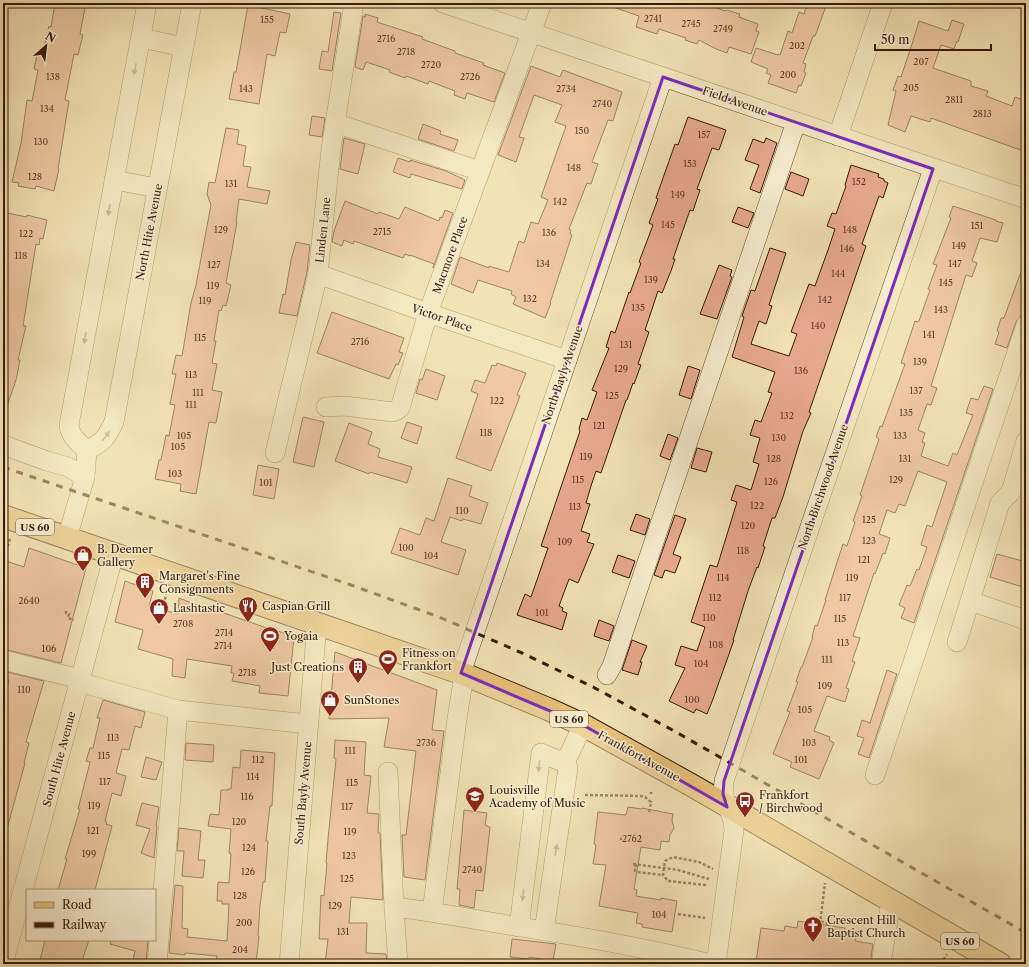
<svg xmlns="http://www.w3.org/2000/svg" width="1029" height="967" viewBox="0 0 1029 967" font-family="'Libre Caslon Text',serif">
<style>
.building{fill:#e8a98e;stroke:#361a07}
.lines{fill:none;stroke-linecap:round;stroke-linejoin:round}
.minor-casing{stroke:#654c32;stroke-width:20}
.major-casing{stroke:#361a07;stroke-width:24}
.path{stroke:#361a07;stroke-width:2.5;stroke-dasharray:3 2;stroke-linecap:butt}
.minor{stroke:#f7edcf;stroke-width:19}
.major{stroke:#e9c27a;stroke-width:22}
.rail{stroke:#361a07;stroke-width:3;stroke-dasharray:7 7;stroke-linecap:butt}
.oneway{fill:#a08e75}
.marked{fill:none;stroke:#7b2cbf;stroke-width:3;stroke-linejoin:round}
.labels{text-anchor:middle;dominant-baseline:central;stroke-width:3;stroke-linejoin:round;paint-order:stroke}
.number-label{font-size:9px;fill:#623e29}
.shield{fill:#f7edcf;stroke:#705943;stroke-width:1}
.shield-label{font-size:10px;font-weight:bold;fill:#361a07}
.street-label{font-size:11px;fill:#361a07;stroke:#f7edcf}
.poi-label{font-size:11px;fill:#361a07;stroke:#f7edcf;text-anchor:start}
</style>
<rect width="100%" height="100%" fill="#f2e3b5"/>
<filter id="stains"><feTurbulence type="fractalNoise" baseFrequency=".005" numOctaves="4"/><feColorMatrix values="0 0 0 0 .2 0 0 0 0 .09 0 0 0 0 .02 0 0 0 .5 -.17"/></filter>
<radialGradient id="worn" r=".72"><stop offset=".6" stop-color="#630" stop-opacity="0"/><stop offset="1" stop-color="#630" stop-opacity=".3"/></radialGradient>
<g class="building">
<path d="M55,3H86L80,34L83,35L78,55L74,54L65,100L69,101L58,169H59L54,191L36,186L35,189L18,186L19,183L12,182L21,143L27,100L32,101L38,70L34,69L37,55L42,56L49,26L51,27Z"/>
<path d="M607,3H703L725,11L726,10L740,14L739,17L758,24L756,31L759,32L751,54L729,47L727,53L716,49L699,40L697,44L685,40L686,38L659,29L657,34L636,27L639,16L607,5Z"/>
<path d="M808,3H827L817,31L815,36H813L803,63L806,64L804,72L806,73L801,86L799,85L796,93L768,83L771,75L766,73L768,69L751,62L756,48L778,55V54L780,55L788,31L792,33L799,12L804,14Z"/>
<path d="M248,5L290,14L286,33L280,32L275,56L267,54L259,104L229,99L234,72H236Z"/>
<path d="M334,12L341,13L332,71L319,69L322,51L328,52Z"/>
<path d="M365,14L378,18L377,22L423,37L422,39L455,51V53L484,63L483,65L505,73L494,102L467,93L465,99L454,95L455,91L429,81L428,84L406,76L405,78L389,72L390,70L366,62L363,70L355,67L363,16L365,17Z"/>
<path d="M952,20L964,24L958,42L957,41L954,49L941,45L933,68L971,81V86L988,91L986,96L1012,106L1015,97L1026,101V152L931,118L930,122L911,116L905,132L888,125L896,91L893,90L898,76L901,77L913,41L919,21L948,31Z"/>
<path d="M531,66L560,77L563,70L622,92L613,121L608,120L592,162L598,164L591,184L587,183L569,229L571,230L570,234L572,235L550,303H551L545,318L513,304L516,297L511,294L512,291L478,280L473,293L451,284L460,257L489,268V266L509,272L519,241L524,243L531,222L538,224L548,200L541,197L566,126L555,122L562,105L534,95L519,137L524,138L516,162L498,155Z"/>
<path d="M312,116L325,118L322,137L309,135Z"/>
<path d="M688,117L726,130L719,150L712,148L697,189L700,190L693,211L690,210L673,259H675L671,271L662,293L658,291L645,330L649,332L638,364L641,365L634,384L633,383L627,400H626L601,473L596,471L591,486L586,503L590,504L581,531L590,534L587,542L594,544L578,583L569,579L559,606L563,608L562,611L567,613L562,630L517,615L525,594L531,597L548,548L541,546L580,431L579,429L582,418L587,420L597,392L592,390L609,348L606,347L611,331L615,333L629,292L630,293L641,263L639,262L653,225L649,223L658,199L656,198L675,144L678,145Z"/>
<path d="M423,124L441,131L440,134L458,140L454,151L418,139Z"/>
<path d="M226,128L239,130L237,144L246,146L243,166L251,167L247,187L270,191L267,204L239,199L236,222H237L226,283L231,285L226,306L223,305L221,311L219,310L214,341H216L212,363L217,364L212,390L222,392L216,423L209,422L196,494L180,491L181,484L155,479L159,460H161L166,435L169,436L175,405L170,404L176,374H172L176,355L182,356L191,303L196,285L211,205L207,194L209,182L215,183Z"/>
<path d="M344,138L365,144L358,174L340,169Z"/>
<path d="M766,138L777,143L760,193L750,189L759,165L745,160L753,139L764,143Z"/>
<path d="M398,158L410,162V160L446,171L465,180L462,189L411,174L410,178L393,172Z"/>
<path d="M851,165L879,174L878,177L884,179V181L888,183L883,198L879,196L862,244L866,246L831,348L809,412L811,413L803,431L783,497L775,518H772L763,546L765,547L758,568L757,567L748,591L733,640H734L713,699L707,714L696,709L694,713L669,701L685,668L675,665L681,646L697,651L705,627L691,622L710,565L717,567L737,502L731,500L736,485L751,490L759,464L753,462L760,438L750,435L755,420L761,422L772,393L768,392L775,372L732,357L744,317L742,316L751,290L755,291L770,248L786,253L769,305L772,306L766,324L759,321L751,344L789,356L797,334L791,332L809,284L815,286L828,250L835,229L827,226L832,213L836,214L846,186L845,185Z"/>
<path d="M791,172L809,179L803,196L785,189Z"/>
<path d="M345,201L378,214L379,212L399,219L405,207L439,221L440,217L442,218L445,210L453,213L433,268L434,264L410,255V256L405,254L403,258L354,241L353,244L344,240L342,246L332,242L334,231Z"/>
<path d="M953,206L996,220V221L1003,223L997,242L980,238L972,261L977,263L972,277L966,275L931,386L937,388L931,405L927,404L918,430L925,433L922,442L925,443L921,456L948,466L953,453L957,455L973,415L966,413L971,398L978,400L984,386L993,389L914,623L901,618L905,608L899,605L907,585L910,586L917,569L919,570L927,547L921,545L927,525L932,527L947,482L918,471L905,506L899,504L895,513L887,510L879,534L890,538L885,554L883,553L875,574L874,573L853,636L860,638L852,661L855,662L846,688L849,689L845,702L827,696L814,731L830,737L829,740L834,743L819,779L790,767L792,762L773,754L790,712L787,711L798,682H796L801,667H802L813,637H812L815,625L817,626L826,600H825L839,556L843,544L847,546L855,522L853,521L862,496L860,495L879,439L876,437L880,426L882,427L905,364L901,363L915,321L918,322L919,321L930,290L928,289L937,265L933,264L951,218L949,217Z"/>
<path d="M738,207L754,213L748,228L732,222Z"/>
<path d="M7,213L27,217V215L47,220L43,239L40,238L39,245L36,244L23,326H26L18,360H20L16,380L5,412H3V234Z"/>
<path d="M296,242L310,245L307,272L297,316L279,313L283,294L285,295L291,260Z"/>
<path d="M1025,261H1026V301L1021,316L1016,322L1007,348L995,344L999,332L997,331L1001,318H1004Z"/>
<path d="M719,265L732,270L730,276L732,277L717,319L700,314Z"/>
<path d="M332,312L404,338L399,352L403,353L398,365L396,364L389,379L317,353Z"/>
<path d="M497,363L526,373L517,395L520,396L491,471L456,458L478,394L471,391L475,380L485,383L492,365L496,366Z"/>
<path d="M688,366L700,370L691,399L679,395Z"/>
<path d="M426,369L445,376L437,400L416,393L420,379L422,380Z"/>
<path d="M303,417L324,422L314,467L293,462Z"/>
<path d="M407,422L422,427L417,444L401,438Z"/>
<path d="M349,423L372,432L368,444L380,449L378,457L412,467L407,483L370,472L369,474L335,461Z"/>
<path d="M668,434L678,438L670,460L660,456Z"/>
<path d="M697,448L712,452L706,472L691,468Z"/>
<path d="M258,465L279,469L274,499L253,495Z"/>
<path d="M448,478L472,486L469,496L488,503L481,524L463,519L462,521L450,517L441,542L466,550L458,575L391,553L400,528L420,535L426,518L434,521Z"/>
<path d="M636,514L650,519L645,535L630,530Z"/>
<path d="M675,515L686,519L673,554L681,557L675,573L665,570L662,578L654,575Z"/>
<path d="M29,548L86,568L61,663L3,649V560L24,567Z"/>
<path d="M997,554L1026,562V588L990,577Z"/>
<path d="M618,555L635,561L629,578L612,572Z"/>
<path d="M125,581L153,591L149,606L178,614L179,598L207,609V607L278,632V631L294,637L288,696L259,693L260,686L232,681L234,673H231L232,666L187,659L185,678L172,676L173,659L138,649L143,630L115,622Z"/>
<path d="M599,620L614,626L609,641L594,636Z"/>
<path d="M632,640L647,646L640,662H642L638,675L622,670Z"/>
<path d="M335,652L437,690L432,730L444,731L425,880L404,877L402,835H406L416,751L384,747L389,718L329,719Z"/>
<path d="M887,670L897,674L869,758L858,754L864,738L857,736L862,720L870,723Z"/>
<path d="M3,671L44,681L26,742L29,743L24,763H25L7,829L3,828V703L9,680H3Z"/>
<path d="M103,700L145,712L141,728L135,726L129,750L122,749L116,773L126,776L121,796L112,793L105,821L107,822L106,824L112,826L95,890H58L67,859H65L80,809H78L90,762L86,761L90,748H93L100,718H97Z"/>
<path d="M335,740L366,742L364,775L371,776L367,813L379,814L378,833H380L383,900L351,897L349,923H367L366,953L386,954L387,964H325L328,939H319L321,895L324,896L327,863H326L328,839L336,759L334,758Z"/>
<path d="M186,743L214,745L213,762L185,760Z"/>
<path d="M241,750L275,753L272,806H270L266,841H268L265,882H263L260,906L258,936H259L256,964H216L217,956L185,953V955L169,953L175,885L183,886L182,928L188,929L187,937L227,941L229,904H222V901H217L218,882L229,883L231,854L229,853L231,829L208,826L210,814L219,815L221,790H228V789H231L233,767L240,768Z"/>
<path d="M146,757L162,762L156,780L141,777Z"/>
<path d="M142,803L159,807L156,826H157L154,858L141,853L150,829L136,825Z"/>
<path d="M628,807L641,809L642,808L673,814L672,820L674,828L670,835L669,842L661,841L660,850L641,847L634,889L637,890L636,896L661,900V898L677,901L672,932L642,927V924L636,923L638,913L599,906L606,865L593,864L596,845L594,844L598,812L626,815Z"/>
<path d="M464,810L487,813L485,825L490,827L483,891L476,890L474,908L459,905L460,889H457Z"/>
<path d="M179,828L201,831L198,860H205L203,878L182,876L184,851H177Z"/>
<path d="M798,921L845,928L844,935L856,937L855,941L873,944L870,964H770L756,962L761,928L784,931L785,926L797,928Z"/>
<path d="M512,939L556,944L553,961L529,957L528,959L510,957Z"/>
<path d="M45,940H89L81,964H39Z"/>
<path d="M111,940H148L146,964H132L135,951L110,944Z"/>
</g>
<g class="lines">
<defs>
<g id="minor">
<path d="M147,3L69,425C70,437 79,443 87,450C104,442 106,438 114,422L192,3"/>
<path d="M443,3L1026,199"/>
<path d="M141,38L184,47"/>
<path d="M335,123L480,171"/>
<path d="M838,136L883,3"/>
<path d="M114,180L157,188"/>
<path d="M318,274L428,313L567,360"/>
<path d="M326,407L345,406L393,412L400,408L428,313L542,3"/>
<path d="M3,445L47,461L68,467L85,477"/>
<path d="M275,453L318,274L331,149L354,3"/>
<path d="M67,538L85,477L87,450"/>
<path d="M970,601L1000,503L1011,492L1026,441"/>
<path d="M957,642L970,601L1026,620"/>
<path d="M3,660L80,679"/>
<path d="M461,673L663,77"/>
<path d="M607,675L612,666L796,122"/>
<path d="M79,682L178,710"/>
<path d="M388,772L394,907"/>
<path d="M875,775L1026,325"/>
<path d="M432,912L457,719L464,675"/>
<path d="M519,927L541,753L565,763L583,725"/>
<path d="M544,931L568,768L565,763"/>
<path d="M3,964L114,554"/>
<path d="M157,964L178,710L308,724"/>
<path d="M289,964L317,623"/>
<path d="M398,964L394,907C436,912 478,920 520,927C584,937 648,948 711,964"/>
<path d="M716,964L734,830L733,821L723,794L724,781L813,518L933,169"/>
<path d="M881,964L891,901"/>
</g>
<path id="major" d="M3,516L461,673L548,709L583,725L693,786L1000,964"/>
</defs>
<use href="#minor" class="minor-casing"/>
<use href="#major" class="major-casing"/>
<g class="path">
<path d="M4,561L10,538"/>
<path d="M66,611V613L69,614L68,618L74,620"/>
<path d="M160,619L167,591"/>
<path d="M273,649L275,628"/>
<path d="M651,794V792"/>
<path d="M585,795L641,796L645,797L651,802L649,813"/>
<path d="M620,839H622"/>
<path d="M633,864L678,870L709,879"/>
<path d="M636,864L635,871L637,872L663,875"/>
<path d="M706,885L668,881L663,875L665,861L673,857L699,862L713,869"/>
<path d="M678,914L705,918"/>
<path d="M814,923V920L827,923V925"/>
<path d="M820,924L825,883"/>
<path d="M941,964L947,954"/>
</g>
<use href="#minor" class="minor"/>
<use href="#major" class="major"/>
<path class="rail" d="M3,467L351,585L439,617L522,653L593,687L676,732L1026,933"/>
</g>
<defs><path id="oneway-solid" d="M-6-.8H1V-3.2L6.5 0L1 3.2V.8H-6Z"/></defs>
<g class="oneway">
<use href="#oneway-solid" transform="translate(135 69) rotate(100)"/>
<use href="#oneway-solid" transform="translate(109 210) rotate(100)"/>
<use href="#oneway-solid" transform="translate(85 338) rotate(100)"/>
<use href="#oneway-solid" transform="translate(106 436) rotate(-53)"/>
<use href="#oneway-solid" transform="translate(539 766) rotate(97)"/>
<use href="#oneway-solid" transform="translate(556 850) rotate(-81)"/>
<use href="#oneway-solid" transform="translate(523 895) rotate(97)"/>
</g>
<path d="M0 0H1029V967H0ZM663,77L933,169L724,781L723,794L727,807L583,725L461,673Z" fill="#f2e3b5" fill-opacity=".55" fill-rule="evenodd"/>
<path class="marked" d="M663,77L933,169L724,781L723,794L727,807L583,725L461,673Z"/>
<defs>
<symbol id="shop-pin" viewBox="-11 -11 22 30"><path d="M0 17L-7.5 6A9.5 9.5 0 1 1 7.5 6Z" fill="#8f2418" stroke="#f7edcf"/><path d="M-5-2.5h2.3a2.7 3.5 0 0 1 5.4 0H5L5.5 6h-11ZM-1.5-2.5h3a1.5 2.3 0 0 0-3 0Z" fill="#fff"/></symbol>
<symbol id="building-pin" viewBox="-11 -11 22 30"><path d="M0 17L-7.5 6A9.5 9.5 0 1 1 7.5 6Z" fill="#8f2418" stroke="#f7edcf"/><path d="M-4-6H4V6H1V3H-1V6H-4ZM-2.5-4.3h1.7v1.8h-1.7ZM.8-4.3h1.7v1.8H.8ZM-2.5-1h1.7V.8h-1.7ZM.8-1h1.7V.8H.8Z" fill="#fff"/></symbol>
<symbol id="restaurant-pin" viewBox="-11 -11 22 30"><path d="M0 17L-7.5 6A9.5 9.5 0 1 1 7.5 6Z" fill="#8f2418" stroke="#f7edcf"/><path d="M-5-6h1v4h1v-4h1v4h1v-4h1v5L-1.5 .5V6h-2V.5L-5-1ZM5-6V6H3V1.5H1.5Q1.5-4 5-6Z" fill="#fff"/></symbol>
<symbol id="stadium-pin" viewBox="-11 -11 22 30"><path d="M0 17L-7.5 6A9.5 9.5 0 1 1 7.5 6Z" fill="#8f2418" stroke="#f7edcf"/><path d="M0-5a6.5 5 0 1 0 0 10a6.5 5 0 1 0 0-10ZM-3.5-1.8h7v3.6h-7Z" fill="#fff"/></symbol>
<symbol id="school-pin" viewBox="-11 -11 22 30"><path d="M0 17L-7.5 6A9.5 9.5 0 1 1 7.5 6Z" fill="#8f2418" stroke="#f7edcf"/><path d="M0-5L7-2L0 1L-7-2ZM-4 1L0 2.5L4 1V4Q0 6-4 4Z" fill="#fff"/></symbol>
<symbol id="bus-pin" viewBox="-11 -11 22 30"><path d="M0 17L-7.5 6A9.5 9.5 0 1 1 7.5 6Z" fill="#8f2418" stroke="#f7edcf"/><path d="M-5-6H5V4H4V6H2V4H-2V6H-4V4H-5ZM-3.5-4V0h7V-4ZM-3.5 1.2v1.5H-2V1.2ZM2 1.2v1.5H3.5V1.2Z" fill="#fff"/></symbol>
<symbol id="church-pin" viewBox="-11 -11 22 30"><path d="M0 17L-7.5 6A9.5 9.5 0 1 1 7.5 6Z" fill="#8f2418" stroke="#f7edcf"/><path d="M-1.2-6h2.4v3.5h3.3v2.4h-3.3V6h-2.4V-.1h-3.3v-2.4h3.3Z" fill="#fff"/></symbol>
</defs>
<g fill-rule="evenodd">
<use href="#shop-pin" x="72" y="544" width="22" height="30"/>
<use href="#building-pin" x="134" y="571" width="22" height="30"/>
<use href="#restaurant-pin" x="237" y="595" width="22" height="30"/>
<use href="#shop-pin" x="148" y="597" width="22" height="30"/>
<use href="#stadium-pin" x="259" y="625" width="22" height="30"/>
<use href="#stadium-pin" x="377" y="648" width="22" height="30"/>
<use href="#building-pin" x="347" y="656" width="22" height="30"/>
<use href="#shop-pin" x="319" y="689" width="22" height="30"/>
<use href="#school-pin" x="464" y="785" width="22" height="30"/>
<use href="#bus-pin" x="734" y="790" width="22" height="30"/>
<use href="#church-pin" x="802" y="915" width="22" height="30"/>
</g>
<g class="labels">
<g class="number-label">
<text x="653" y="18">2741</text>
<text x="267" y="19">155</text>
<text x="691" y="23">2745</text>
<text x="723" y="28">2749</text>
<text x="386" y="38">2716</text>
<text x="797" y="45">202</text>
<text x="406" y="51">2718</text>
<text x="921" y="61">207</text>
<text x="431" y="64">2720</text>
<text x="788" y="74">200</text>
<text x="53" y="76">138</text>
<text x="470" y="76">2726</text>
<text x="911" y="87">205</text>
<text x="246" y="88">143</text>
<text x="566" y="88">2734</text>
<text x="954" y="99">2811</text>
<text x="602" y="103">2740</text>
<text x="47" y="108">134</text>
<text x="982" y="113">2813</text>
<text x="582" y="130">150</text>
<text x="704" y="134">157</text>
<text x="41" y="141">130</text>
<text x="690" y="163">153</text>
<text x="574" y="167">148</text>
<text x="35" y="176">128</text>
<text x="859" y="181">152</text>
<text x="231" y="183">131</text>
<text x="678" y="194">149</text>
<text x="560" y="201">142</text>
<text x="668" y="224">145</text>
<text x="977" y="225">151</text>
<text x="221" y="229">129</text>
<text x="850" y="229">148</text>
<text x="382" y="231">2715</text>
<text x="549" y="232">136</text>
<text x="26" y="233">122</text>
<text x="959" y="245">149</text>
<text x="847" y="248">146</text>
<text x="21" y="255">118</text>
<text x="543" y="263">134</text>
<text x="955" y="263">147</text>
<text x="214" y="264">127</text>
<text x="838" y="273">144</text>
<text x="651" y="279">139</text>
<text x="946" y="282">145</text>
<text x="213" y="285">119</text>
<text x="530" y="298">132</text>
<text x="825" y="299">142</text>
<text x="205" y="300">119</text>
<text x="638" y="307">135</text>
<text x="941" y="309">143</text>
<text x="818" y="325">140</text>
<text x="929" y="334">141</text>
<text x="200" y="337">115</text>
<text x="360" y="341">2716</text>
<text x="626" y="344">131</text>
<text x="920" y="361">139</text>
<text x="621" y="368">129</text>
<text x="801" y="370">136</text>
<text x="191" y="374">113</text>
<text x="916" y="390">137</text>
<text x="198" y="392">111</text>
<text x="612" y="395">125</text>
<text x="497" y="400">122</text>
<text x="191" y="404">111</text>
<text x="906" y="412">135</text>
<text x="787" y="415">132</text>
<text x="599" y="425">121</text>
<text x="486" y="432">118</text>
<text x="184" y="435">105</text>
<text x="900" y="435">133</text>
<text x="779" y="437">130</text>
<text x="178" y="446">105</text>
<text x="586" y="456">119</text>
<text x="774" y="458">128</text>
<text x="905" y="458">131</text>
<text x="175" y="473">103</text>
<text x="578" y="479">115</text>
<text x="896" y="479">129</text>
<text x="771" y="481">126</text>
<text x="266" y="482">101</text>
<text x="757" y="505">122</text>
<text x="575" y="506">113</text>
<text x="462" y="510">110</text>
<text x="869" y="519">125</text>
<text x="748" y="525">120</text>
<text x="869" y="540">123</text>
<text x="565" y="541">109</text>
<text x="406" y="547">100</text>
<text x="743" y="550">118</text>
<text x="431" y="555">104</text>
<text x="864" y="559">121</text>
<text x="723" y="577">114</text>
<text x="852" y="577">119</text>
<text x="715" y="597">112</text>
<text x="845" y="597">117</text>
<text x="29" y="600">2640</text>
<text x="542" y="612">101</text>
<text x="709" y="617">110</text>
<text x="840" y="618">115</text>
<text x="183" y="623">2708</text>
<text x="224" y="632">2714</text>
<text x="843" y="642">113</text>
<text x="716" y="644">108</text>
<text x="223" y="645">2714</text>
<text x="49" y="648">106</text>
<text x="827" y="659">111</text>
<text x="701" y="663">104</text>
<text x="247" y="672">2718</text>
<text x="825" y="685">109</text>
<text x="24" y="689">110</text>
<text x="692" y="699">100</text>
<text x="805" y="709">105</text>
<text x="113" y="737">113</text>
<text x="426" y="742">2736</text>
<text x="809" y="742">103</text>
<text x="350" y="750">111</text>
<text x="104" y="755">115</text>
<text x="258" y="759">112</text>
<text x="801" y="759">101</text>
<text x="253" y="776">114</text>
<text x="105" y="781">117</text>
<text x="352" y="782">115</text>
<text x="247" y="796">116</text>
<text x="94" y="805">119</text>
<text x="347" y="806">117</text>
<text x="239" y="821">120</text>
<text x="93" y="830">121</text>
<text x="350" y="831">119</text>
<text x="632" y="838">2762</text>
<text x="249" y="847">124</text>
<text x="89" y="853">199</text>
<text x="349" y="855">123</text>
<text x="472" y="869">2740</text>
<text x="248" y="871">126</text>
<text x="347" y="878">125</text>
<text x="240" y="895">128</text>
<text x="335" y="905">129</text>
<text x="659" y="914">104</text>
<text x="244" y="922">200</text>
<text x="343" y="931">131</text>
<text x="240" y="949">204</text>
</g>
<g class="shield">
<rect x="16" y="519" width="38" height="16" rx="3"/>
<rect x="550" y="711" width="38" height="16" rx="3"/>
<rect x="941" y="933" width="38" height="16" rx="3"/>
</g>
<g class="shield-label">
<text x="35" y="527">US 60</text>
<text x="569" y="719">US 60</text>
<text x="960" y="941">US 60</text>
</g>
<g class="street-label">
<text transform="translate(735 101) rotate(19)">Field Avenue</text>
<text transform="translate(323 230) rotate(-84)">Linden Lane</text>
<text transform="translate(149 232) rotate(-79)">North Hite Avenue</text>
<text transform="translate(450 255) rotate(-70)">Macmore Place</text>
<text transform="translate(442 318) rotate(19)">Victor Place</text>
<text transform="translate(562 375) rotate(-71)">North Bayly Avenue</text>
<text transform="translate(823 487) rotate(-71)">North Birchwood Avenue</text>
<text transform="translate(639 756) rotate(29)">Frankfort Avenue</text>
<text transform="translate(59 759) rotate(-75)">South Hite Avenue</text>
<text transform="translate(303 793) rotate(-85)">South Bayly Avenue</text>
</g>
<g class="poi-label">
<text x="97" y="549">B. Deemer<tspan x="97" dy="13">Gallery</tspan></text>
<text x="159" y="576">Margaret's Fine<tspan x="159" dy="13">Consignments</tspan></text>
<text x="262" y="606">Caspian Grill</text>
<text x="173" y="608">Lashtastic</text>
<text x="284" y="636">Yogaia</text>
<text x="402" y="653">Fitness on<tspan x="402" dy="13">Frankfort</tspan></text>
<text x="344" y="667" text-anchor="end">Just Creations</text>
<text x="344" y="700">SunStones</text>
<text x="489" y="790">Louisville<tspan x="489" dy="13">Academy of Music</tspan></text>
<text x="759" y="795">Frankfort<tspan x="759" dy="13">/ Birchwood</tspan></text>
<text x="827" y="920">Crescent Hill<tspan x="827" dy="13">Baptist Church</tspan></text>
</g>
</g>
<rect width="1029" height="967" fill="none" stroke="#f2e3b5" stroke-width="16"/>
<rect x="4" y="4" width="1021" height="959" fill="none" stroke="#361a07" stroke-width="2"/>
<rect x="8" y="8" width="1013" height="951" fill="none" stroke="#361a07"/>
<rect x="26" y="889" width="130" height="52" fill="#f7edcf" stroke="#aa997f"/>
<rect x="34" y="902" width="20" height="6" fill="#e9c27a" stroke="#aa997f"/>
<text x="62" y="909" font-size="12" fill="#361a07">Road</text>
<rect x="34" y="922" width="20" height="6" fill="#361a07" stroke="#aa997f"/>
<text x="62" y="929" font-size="12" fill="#361a07">Railway</text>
<g transform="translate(46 46) rotate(28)" stroke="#f7edcf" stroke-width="3" paint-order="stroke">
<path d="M0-3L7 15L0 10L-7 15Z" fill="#361a07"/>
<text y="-6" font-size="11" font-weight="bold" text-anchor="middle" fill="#361a07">N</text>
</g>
<path d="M875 44v6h116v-6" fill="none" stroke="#361a07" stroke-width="2"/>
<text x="881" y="44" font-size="12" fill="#361a07" stroke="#f7edcf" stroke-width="3" paint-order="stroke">50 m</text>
<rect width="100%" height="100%" filter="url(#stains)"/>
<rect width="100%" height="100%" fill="url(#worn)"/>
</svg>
